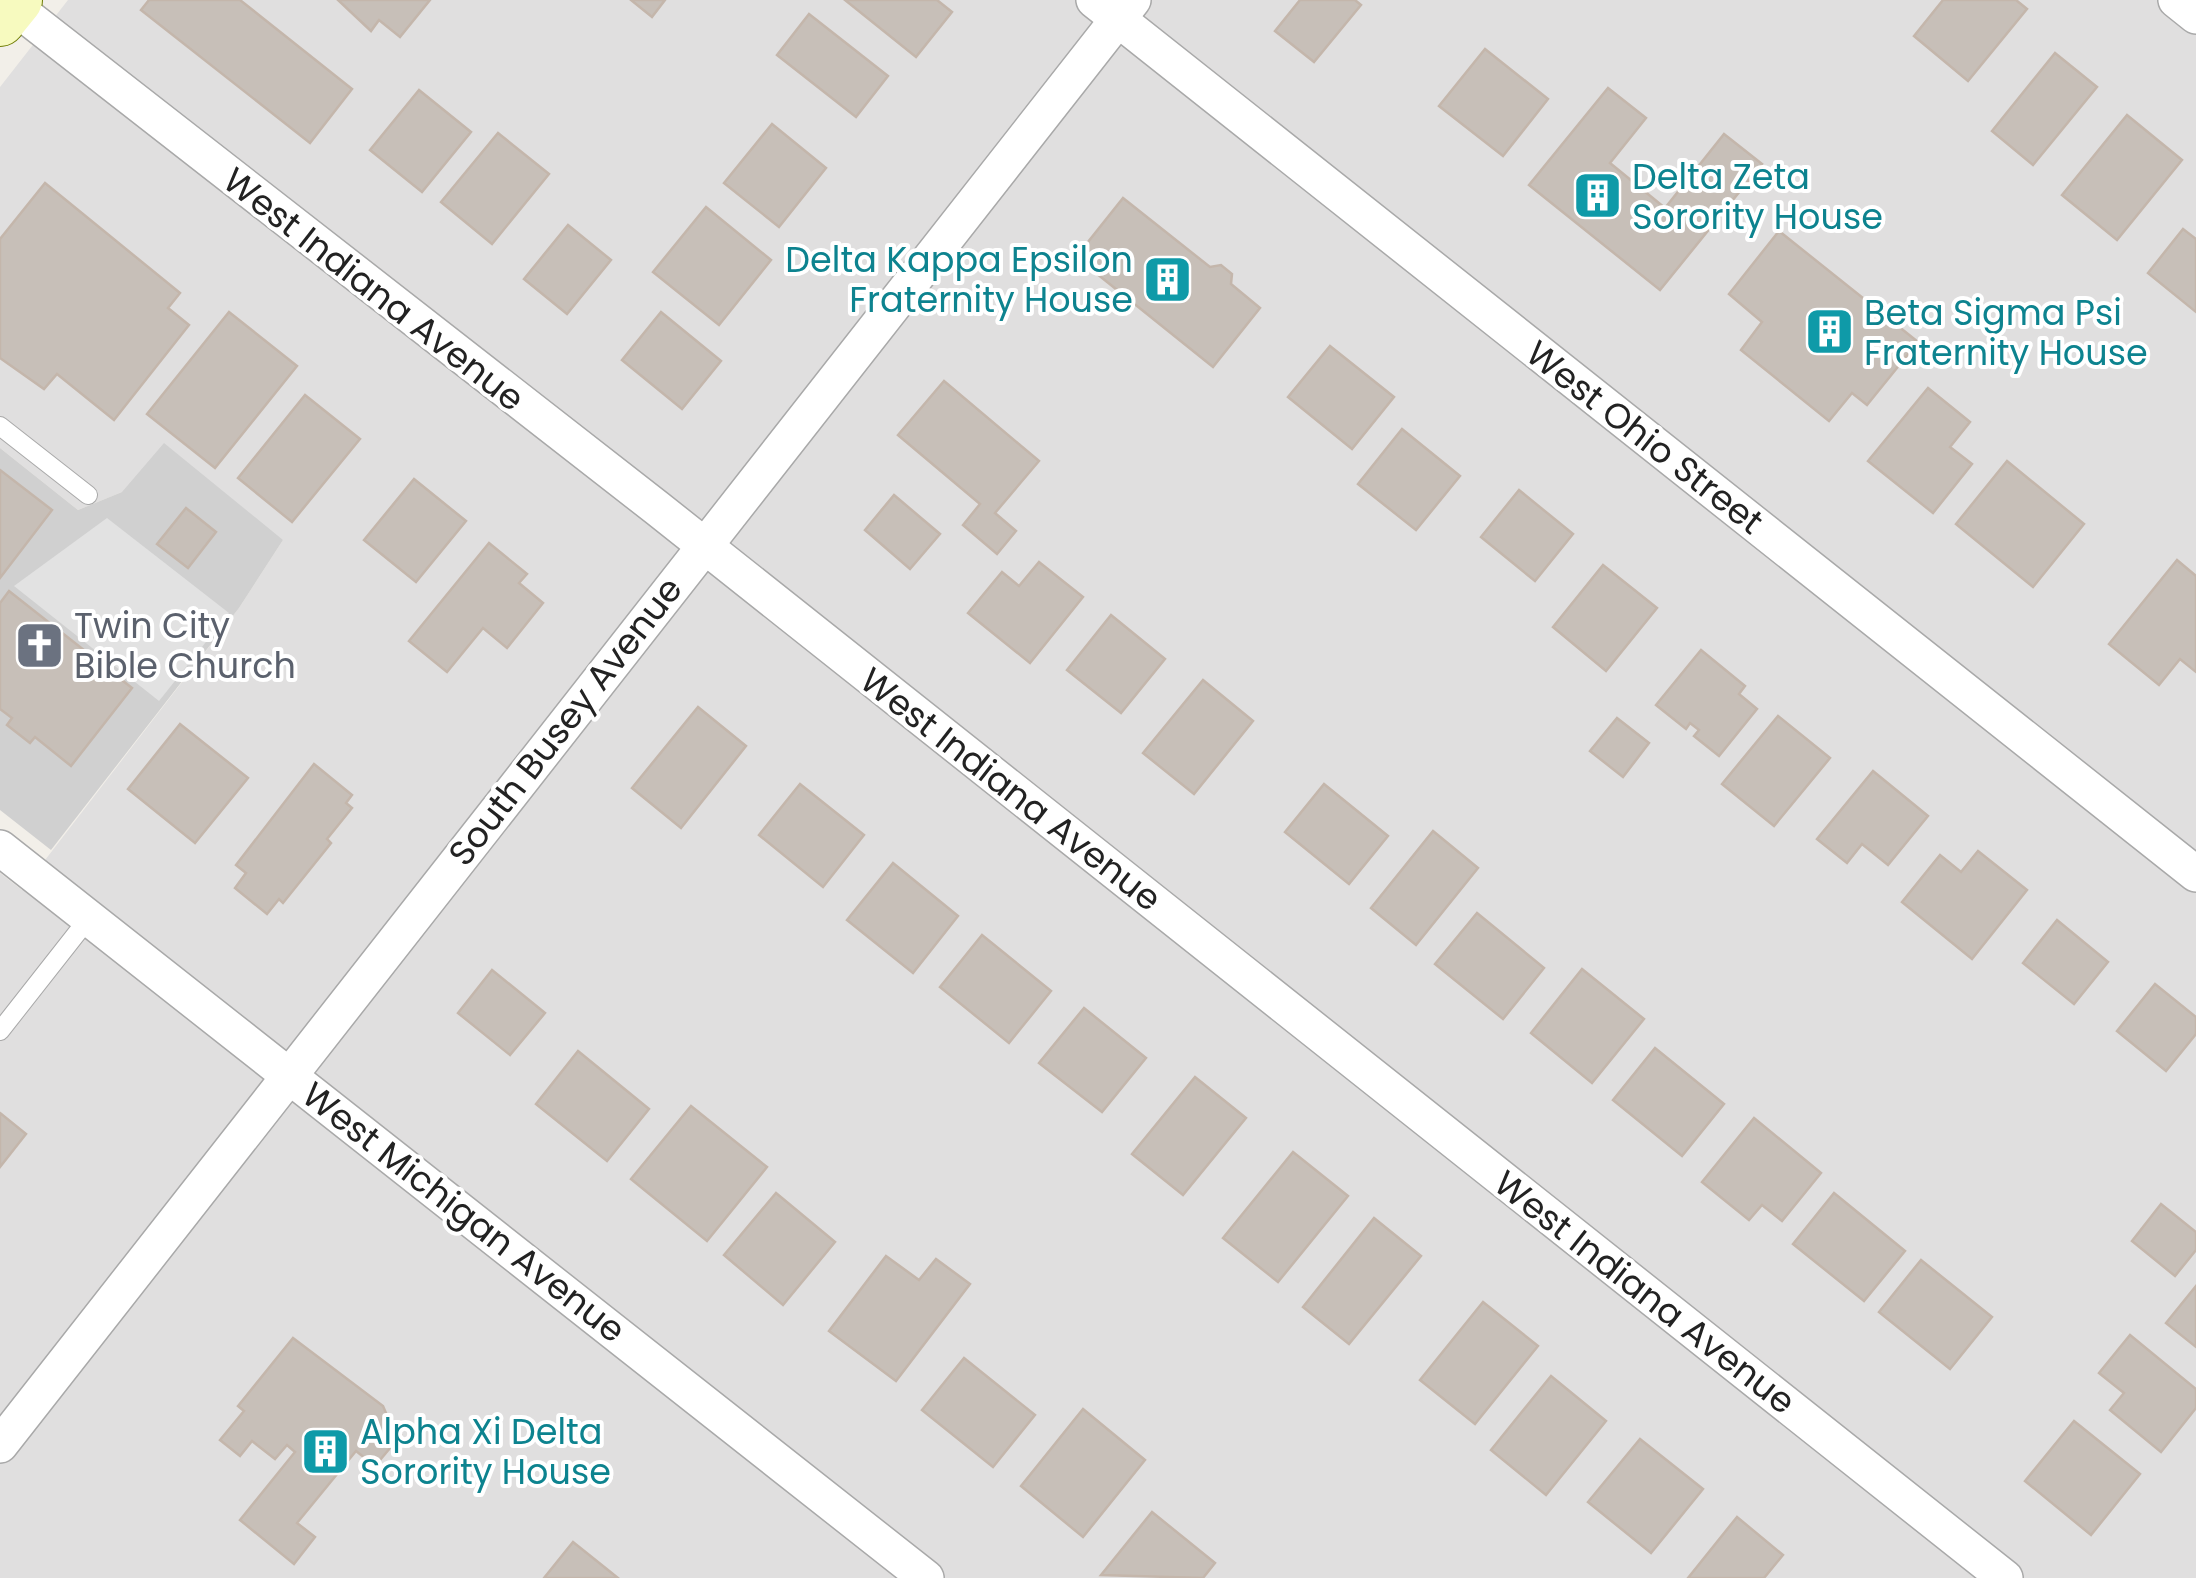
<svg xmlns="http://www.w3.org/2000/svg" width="2196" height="1578" viewBox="0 0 2196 1578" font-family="Poppins,sans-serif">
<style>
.residential{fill:#e0dfdf}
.religious{fill:#d0d0d0}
.parking{fill:#e2e2e2}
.building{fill:#c7bfb8;stroke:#c4b6ab;stroke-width:2.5}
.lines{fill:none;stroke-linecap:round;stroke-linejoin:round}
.service-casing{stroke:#a9a9a9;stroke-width:20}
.minor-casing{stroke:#a9a9a9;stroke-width:38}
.secondary-casing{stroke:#707d05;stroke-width:52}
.service{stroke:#fff;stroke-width:18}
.minor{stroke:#fff;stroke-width:35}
.secondary{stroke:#f7fabf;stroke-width:50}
.labels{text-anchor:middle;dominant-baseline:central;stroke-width:8;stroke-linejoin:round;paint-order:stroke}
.culture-label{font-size:35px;fill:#0d838f;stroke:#fff;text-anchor:start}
.street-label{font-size:35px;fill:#222;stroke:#fff}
.worship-label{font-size:35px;fill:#5b616d;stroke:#fff;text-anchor:start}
</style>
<rect width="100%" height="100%" fill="#f2efe9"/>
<path class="residential" d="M68,0H2196V1578H0V873L22,890L239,608L283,540L122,492L78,510L0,448V87Z"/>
<path class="religious" d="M164,443L283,540L239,608L51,850L0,810V448L78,510L122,492Z"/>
<path class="parking" d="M107,518L229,613L159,701L14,586Z"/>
<g class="building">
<path d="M149,0H240L352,89L310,143L141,10Z"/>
<path d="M338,0H430L400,37L379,20L371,31Z"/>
<path d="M631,0H665L652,17Z"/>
<path d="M845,0H937L952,12L916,57Z"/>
<path d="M1300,0H1355L1361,5L1314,62L1275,31Z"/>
<path d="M1943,0H2016L2027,9L1968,81L1914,36Z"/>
<path d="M809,14L888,76L856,117L777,55Z"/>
<path d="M1485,49L1548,99L1503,156L1439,106Z"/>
<path d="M2055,53L2097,87L2033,165L1992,131Z"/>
<path d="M1608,88L1646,118L1610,163L1665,208L1724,134L1762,164L1660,290L1529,185Z"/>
<path d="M419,90L471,132L422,192L370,150Z"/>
<path d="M2127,115L2182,160L2117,240L2062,195Z"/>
<path d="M772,124L826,168L779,227L724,183Z"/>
<path d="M498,133L549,174L492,244L441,202Z"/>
<path d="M45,183L180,293L168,308L189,325L114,420L57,374L44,389L0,358V239Z"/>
<path d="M1123,198L1210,267L1221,265L1232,274L1231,284L1260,308L1213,367L1076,257Z"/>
<path d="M706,207L771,260L719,325L653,272Z"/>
<path d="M568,225L611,260L567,314L524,279Z"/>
<path d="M2183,229L2196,239V312L2148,273Z"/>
<path d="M1779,231L1918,342L1867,405L1852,393L1829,421L1741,350L1762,322L1729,294Z"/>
<path d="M229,312L297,366L215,468L147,414Z"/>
<path d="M661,312L721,361L682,409L622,360Z"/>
<path d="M1330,346L1394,397L1352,449L1288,397Z"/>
<path d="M944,381L1039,461L995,513L1016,531L997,554L963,525L980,504L898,435Z"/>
<path d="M1928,388L1970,422L1950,447L1972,464L1933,513L1868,461Z"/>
<path d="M305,395L360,439L292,522L238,478Z"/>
<path d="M1402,429L1460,476L1416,530L1358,484Z"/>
<path d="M2007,461L2084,524L2033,587L1956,524Z"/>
<path d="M0,470L52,510L0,578Z"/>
<path d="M414,479L466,521L416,582L364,540Z"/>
<path d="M1519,490L1573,534L1535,581L1481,537Z"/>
<path d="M894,495L940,534L910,569L865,530Z"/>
<path d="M186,508L216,532L188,568L157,544Z"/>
<path d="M489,543L527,574L519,583L543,603L507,648L483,628L447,672L409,641Z"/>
<path d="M2177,560L2196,576V672L2180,659L2159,685L2109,644Z"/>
<path d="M1039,562L1083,597L1030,663L968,613L1002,572L1019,586Z"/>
<path d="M1603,565L1657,608L1606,671L1553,627Z"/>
<path d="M9,591L132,688L71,766L35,737L30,743L7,725L12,718L0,709V603Z"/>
<path d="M1111,615L1165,659L1121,713L1067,670Z"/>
<path d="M1701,650L1745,686L1739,694L1757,709L1719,756L1694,736L1699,730L1690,723L1686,729L1656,705Z"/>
<path d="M1203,680L1253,721L1194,794L1143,753Z"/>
<path d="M698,707L746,746L681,828L632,788Z"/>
<path d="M1778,716L1830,758L1774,826L1722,784Z"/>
<path d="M1617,718L1649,743L1623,777L1590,751Z"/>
<path d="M180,724L248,778L195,843L128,789Z"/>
<path d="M314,764L352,795L346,803L352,808L327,839L331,843L283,903L279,899L267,914L235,888L246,873L236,865Z"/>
<path d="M1873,771L1928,816L1888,865L1862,844L1847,863L1817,839Z"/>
<path d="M800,784L864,835L823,887L759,835Z"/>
<path d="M1324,784L1388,836L1349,884L1285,832Z"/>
<path d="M1433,831L1478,868L1416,945L1371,908Z"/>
<path d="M1978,851L2027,890L1972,959L1902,902L1940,855L1961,872Z"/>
<path d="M893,863L958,916L913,973L847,920Z"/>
<path d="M1477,913L1544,968L1503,1019L1435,964Z"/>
<path d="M2057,920L2108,962L2074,1004L2023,963Z"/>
<path d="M982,935L1051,991L1009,1043L940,987Z"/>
<path d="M1582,969L1644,1019L1592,1083L1531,1033Z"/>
<path d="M492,970L545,1013L510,1055L458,1013Z"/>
<path d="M2155,984L2196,1017V1034L2166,1071L2117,1031Z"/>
<path d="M1084,1008L1146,1058L1102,1112L1039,1063Z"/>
<path d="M1655,1048L1724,1104L1682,1156L1613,1100Z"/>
<path d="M578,1051L649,1109L607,1161L536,1104Z"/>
<path d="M1195,1077L1246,1118L1183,1195L1132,1154Z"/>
<path d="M691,1106L767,1167L707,1241L631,1179Z"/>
<path d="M0,1113L26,1134L0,1167Z"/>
<path d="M1754,1118L1821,1173L1782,1221L1762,1205L1749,1220L1702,1182Z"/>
<path d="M1293,1152L1348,1196L1278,1282L1223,1238Z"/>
<path d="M776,1193L835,1242L783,1305L724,1255Z"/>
<path d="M1834,1193L1905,1251L1864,1301L1793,1244Z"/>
<path d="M2161,1204L2196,1232V1250L2175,1276L2132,1241Z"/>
<path d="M1374,1218L1421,1256L1349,1344L1303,1307Z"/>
<path d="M886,1256L919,1280L936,1259L970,1284L896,1381L829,1331Z"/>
<path d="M1921,1260L1992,1317L1950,1369L1879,1312Z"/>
<path d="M2196,1286V1347L2166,1323Z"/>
<path d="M1483,1302L1538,1346L1475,1424L1420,1380Z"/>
<path d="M2130,1335L2196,1389V1408L2161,1452L2110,1410L2124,1393L2099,1373Z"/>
<path d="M293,1338L383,1406L386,1413L382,1419L401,1435L375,1466L356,1451L297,1523L315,1537L294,1564L240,1520L295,1452L287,1445L275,1459L252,1441L240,1456L220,1440L244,1411L238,1406Z"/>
<path d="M964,1358L1035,1415L993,1467L922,1410Z"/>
<path d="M1551,1376L1606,1421L1546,1495L1491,1450Z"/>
<path d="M1083,1409L1145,1460L1083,1537L1021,1486Z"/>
<path d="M2074,1421L2140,1474L2091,1535L2025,1481Z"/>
<path d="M1640,1439L1703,1489L1651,1553L1588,1502Z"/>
<path d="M1152,1512L1215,1563L1203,1578L1101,1575Z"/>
<path d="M1737,1517L1783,1555L1764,1578H1688Z"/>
<path d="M573,1542L618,1578H544Z"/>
</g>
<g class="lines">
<defs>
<g id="service">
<path d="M0,426L88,495"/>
<path d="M0,1031L88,919"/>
</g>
<g id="minor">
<path d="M1094,0L2196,874"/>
<path d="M2176,0L2196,16"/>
<path d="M12,5L657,508L2005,1578"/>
<path d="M0,848L926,1578"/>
<path d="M0,1445L1133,0"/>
</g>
<path id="secondary" d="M0,21L17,0"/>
</defs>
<use href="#service" class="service-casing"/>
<use href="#minor" class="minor-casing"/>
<use href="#secondary" class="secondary-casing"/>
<use href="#service" class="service"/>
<use href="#minor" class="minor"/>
<use href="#secondary" class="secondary"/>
</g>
<defs>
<symbol id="building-square" viewBox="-11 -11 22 22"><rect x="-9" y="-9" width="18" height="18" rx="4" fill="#0f9aa8" stroke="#fff"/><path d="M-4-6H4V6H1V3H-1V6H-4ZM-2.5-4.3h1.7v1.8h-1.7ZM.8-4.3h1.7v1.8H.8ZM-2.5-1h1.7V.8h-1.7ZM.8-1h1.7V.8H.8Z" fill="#fff"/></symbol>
<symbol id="church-square" viewBox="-11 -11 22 22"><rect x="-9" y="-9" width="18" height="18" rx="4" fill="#6b7280" stroke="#fff"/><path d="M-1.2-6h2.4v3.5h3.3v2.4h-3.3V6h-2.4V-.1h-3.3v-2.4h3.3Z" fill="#fff"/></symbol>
</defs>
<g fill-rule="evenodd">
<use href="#building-square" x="1570" y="168" width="55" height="55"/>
<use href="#building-square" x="1140" y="252" width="55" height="55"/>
<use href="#building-square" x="1802" y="304" width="55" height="55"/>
<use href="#church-square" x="12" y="618" width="55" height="55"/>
<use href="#building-square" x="298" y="1424" width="55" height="55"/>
</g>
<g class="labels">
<g class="culture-label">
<text x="1632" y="176">Delta Zeta<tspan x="1632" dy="40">Sorority House</tspan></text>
<text x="1133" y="259" text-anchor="end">Delta Kappa Epsilon<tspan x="1133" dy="40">Fraternity House</tspan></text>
<text x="1864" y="312">Beta Sigma Psi<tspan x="1864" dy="40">Fraternity House</tspan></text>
<text x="360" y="1431">Alpha Xi Delta<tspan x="360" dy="40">Sorority House</tspan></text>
</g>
<g class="street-label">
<text transform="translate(374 289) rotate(38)">West Indiana Avenue</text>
<text transform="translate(1645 437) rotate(38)">West Ohio Street</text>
<text transform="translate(565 721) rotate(-52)">South Busey Avenue</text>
<text transform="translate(1011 789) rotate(38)">West Indiana Avenue</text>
<text transform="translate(464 1212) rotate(38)">West Michigan Avenue</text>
<text transform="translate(1645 1292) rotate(38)">West Indiana Avenue</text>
</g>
<g class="worship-label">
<text x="74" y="625">Twin City<tspan x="74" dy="40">Bible Church</tspan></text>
</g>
</g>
</svg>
